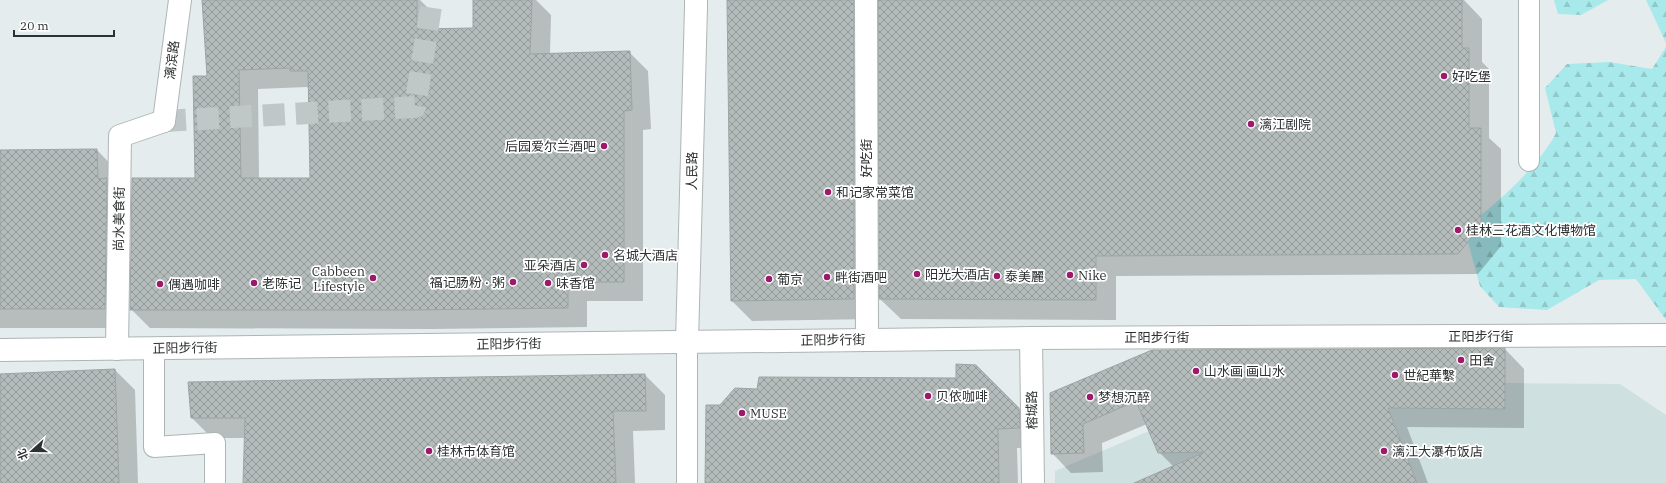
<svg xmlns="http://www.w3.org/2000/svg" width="1666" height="483" viewBox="0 0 1666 483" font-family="'IBM Plex Serif','Noto Sans SC',serif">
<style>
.built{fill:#cfe0e1}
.forest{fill:url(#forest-firs)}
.shadow{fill:#0003;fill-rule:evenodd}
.building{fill:url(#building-cross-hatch);stroke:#9da4a4;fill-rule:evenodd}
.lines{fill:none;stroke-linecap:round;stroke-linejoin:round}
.pedestrian-tunnel{stroke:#c0c7c7;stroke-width:22;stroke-dasharray:22 11;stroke-linecap:butt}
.service-casing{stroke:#adb5b5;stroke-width:22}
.pedestrian-casing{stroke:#adb5b5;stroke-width:24}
.minor-casing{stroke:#adb5b5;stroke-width:24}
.tertiary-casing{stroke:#adb5b5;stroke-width:24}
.service{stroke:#fff;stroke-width:20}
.pedestrian{stroke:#fff;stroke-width:22}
.minor{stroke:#fff;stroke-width:22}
.tertiary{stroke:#fff;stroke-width:22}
.poi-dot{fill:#9d196b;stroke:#fff;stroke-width:1.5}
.labels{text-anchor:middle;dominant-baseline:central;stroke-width:3.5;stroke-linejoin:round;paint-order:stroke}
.street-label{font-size:13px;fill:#2e3131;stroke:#fff}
.poi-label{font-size:13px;fill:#2e3131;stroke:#fff;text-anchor:start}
</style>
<defs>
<pattern id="forest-firs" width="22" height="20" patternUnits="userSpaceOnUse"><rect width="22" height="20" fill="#a8e9eb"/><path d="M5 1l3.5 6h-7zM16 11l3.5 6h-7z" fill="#91c8ca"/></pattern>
<pattern id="building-cross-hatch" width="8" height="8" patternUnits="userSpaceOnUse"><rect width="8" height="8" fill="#b4bbbb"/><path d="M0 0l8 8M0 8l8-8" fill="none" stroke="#939999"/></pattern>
</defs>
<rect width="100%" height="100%" fill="#e5eced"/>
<path class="built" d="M1505,383L1620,384L1666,415V483H1055V471L1149,431L1376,408L1505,409Z"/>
<g class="forest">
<path d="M1554,0H1608L1581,15L1558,14Z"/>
<path d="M1646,0H1666V43Z"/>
<path d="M1666,47V320L1636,279L1599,280L1547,310L1499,307L1480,286L1468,242L1481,226V215C1506,195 1542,161 1556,133L1545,88L1567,64L1609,62L1652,69Z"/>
</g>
<g class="shadow">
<path d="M203,0H420L436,16V30L474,29V0H536L551,15L550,54L629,52L648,71L651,129L643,130V301H587V327L431,329L150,328L131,309L196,179L208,77ZM307,87L309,89L311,179H259L258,89Z"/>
<path d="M728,0H1464L1482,19V62L1489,69V138L1501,149V246L1478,274L1116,276V320L901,319L880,299V10L875,14L874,319L752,321L732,301Z"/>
<path d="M97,150L116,170L124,328H0V151Z"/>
<path d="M1505,349L1524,369V428L1407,427L1428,483H1136L1174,467L1159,452L1147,424L1102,443L1103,472L1071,473L1052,453L1051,394Z"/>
<path d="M975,366L1039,429V447L1017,448L1018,483H706L720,406L758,390L957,379Z"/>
<path d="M115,370L135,390L138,483H0V375Z"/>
<path d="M645,375L665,395V430L633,431L635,483H244L245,438H212L192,418Z"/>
</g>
<g class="building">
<path d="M202,0H417V29L473,28V0H532L530,54L630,51L632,110L624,111V282H568V308L411,310H130L132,178H195L193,76H207ZM290,68V71H308L310,178H241L239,70Z"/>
<path d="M727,0H854V299L731,301Z"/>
<path d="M878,0H1462V48H1469V128H1481V226L1458,254L1096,256V300L879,299Z"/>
<path d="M97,149L98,179L107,178L105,309H0V150Z"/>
<path d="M1505,348V409L1388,408L1417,483H1134L1205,452L1158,453L1136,401L1083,424L1084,453L1051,454L1050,393L1152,350Z"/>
<path d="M956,364L976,365L1019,408L1020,428L998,429L999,483H705L706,405H720L735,388L757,389L759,377L956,378Z"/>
<path d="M115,369L119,483H0V374Z"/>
<path d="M645,374L646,411H613L616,483H243L245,418H191L188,382Z"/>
</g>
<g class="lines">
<path class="pedestrian-tunnel" d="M164,121L415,107L432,0"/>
<defs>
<g id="service">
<path d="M1529,0V161"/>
<path d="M154,349V447L215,443V483"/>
<path d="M687,483V342"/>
</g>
<g id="pedestrian">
<path d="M866,0L867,340"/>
<path d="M687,342L696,7"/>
<path d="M117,349L120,136L164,121"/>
<path d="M0,350L1031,338L1666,335"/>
</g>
<g id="minor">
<path d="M696,7V0"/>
<path d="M164,121L180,0"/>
</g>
<path id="tertiary" d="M1031,338L1033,483"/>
</defs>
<use href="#service" class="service-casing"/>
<use href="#pedestrian" class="pedestrian-casing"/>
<use href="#minor" class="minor-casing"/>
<use href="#tertiary" class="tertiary-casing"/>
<use href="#service" class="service"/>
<use href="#pedestrian" class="pedestrian"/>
<use href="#minor" class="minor"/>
<use href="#tertiary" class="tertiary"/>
</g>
<g class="poi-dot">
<circle cx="1444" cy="76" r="4"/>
<circle cx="1251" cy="124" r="4"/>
<circle cx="604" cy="146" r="4"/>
<circle cx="828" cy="192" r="4"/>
<circle cx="1458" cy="230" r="4"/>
<circle cx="605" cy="255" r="4"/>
<circle cx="584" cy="265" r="4"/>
<circle cx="917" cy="274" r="4"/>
<circle cx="1070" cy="275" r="4"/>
<circle cx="997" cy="276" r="4"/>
<circle cx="827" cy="277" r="4"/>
<circle cx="373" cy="278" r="4"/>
<circle cx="769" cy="279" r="4"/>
<circle cx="513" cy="282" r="4"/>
<circle cx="254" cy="283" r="4"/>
<circle cx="548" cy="283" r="4"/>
<circle cx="160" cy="284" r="4"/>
<circle cx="1461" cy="360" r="4"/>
<circle cx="1196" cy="371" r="4"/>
<circle cx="1395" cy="375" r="4"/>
<circle cx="928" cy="396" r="4"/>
<circle cx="1090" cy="397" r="4"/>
<circle cx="742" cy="413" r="4"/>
<circle cx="429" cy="451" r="4"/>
<circle cx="1384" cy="451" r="4"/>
</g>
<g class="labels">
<g class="street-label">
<text transform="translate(172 60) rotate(-83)">漓滨路</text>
<text transform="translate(866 158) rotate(-90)">好吃街</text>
<text transform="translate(692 171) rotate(-89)">人民路</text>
<text transform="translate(119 219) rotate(-89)">尚水美食街</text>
<text x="1481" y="336">正阳步行街</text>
<text x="1157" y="337">正阳步行街</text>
<text transform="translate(833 340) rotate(-1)">正阳步行街</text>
<text transform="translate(509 344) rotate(-1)">正阳步行街</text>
<text transform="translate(185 348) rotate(-1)">正阳步行街</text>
<text transform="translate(1032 410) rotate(-91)">榕城路</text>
</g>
<g class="poi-label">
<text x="1452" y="76">好吃堡</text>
<text x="1259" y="124">漓江剧院</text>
<text x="596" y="146" text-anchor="end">后园爱尔兰酒吧</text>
<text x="836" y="192">和记家常菜馆</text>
<text x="1466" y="230">桂林三花酒文化博物馆</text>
<text x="613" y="255">名城大酒店</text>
<text x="576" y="265" text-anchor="end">亚朵酒店</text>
<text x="365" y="271" text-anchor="end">Cabbeen<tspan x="365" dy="15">Lifestyle</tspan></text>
<text x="925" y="274">阳光大酒店</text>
<text x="1078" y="275">Nike</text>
<text x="1005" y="276">泰美麗</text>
<text x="835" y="277">畔街酒吧</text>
<text x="777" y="279">葡京</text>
<text x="505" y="282" text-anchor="end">福记肠粉 · 粥</text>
<text x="262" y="283">老陈记</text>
<text x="556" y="283">味香馆</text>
<text x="168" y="284">偶遇咖啡</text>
<text x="1469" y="360">田舍</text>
<text x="1204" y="371">山水画 画山水</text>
<text x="1403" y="375">世紀華繫</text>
<text x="936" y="396">贝依咖啡</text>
<text x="1098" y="397">梦想沉醉</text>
<text x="750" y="413">MUSE</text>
<text x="437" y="451">桂林市体育馆</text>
<text x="1392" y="451">漓江大瀑布饭店</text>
</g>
</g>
<g transform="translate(32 451) rotate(249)" stroke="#ffffff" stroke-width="3" paint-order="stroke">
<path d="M0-3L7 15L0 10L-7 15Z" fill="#2e3131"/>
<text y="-6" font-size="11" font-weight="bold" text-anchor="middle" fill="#2e3131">北</text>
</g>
<path d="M14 30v6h100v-6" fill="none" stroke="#2e3131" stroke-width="2"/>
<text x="20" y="30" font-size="12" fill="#2e3131" stroke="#ffffff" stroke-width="3" paint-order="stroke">20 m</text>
</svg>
